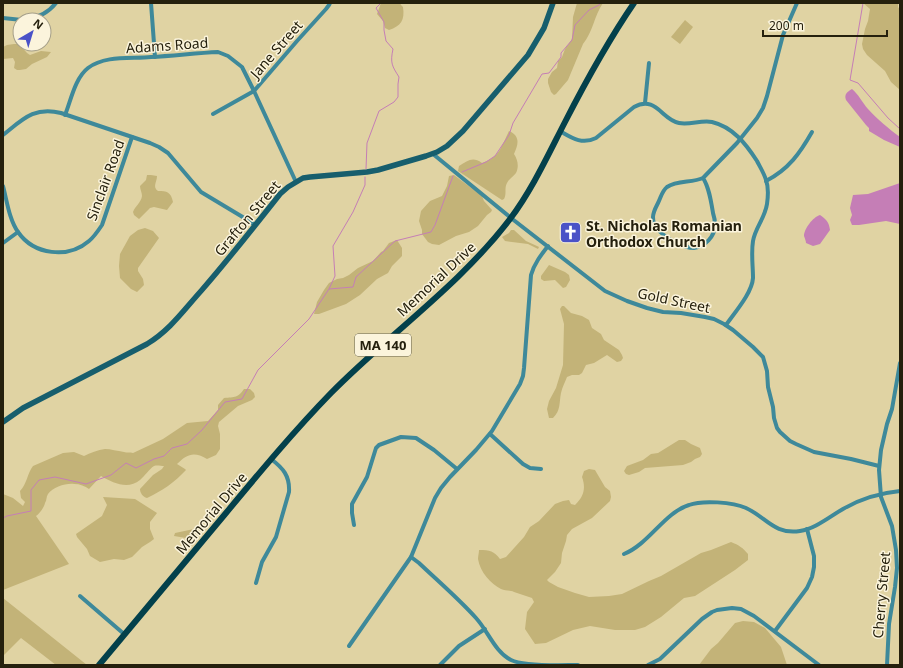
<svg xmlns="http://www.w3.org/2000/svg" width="903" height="668" viewBox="0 0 903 668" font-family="'Noto Sans',sans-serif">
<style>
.green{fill:#c3b378}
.water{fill:#c57eb6}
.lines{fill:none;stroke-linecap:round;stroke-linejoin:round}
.stream{stroke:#c57eb6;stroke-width:1}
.street{stroke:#3e899a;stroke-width:4}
.secondary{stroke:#175e6d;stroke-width:5.5}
.primary{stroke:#03404b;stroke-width:6}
.labels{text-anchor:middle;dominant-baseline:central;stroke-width:3;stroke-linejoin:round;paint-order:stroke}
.shield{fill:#fbf4dc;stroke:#65604b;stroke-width:1}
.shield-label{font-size:13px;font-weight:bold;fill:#25200d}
.street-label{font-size:14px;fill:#25200d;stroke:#fbf4dc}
.poi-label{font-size:14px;font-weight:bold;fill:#25200d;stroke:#fbf4dc;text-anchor:start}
</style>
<rect width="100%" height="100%" fill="#e0d3a3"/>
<g class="green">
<path d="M381,3H400L401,5L403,7C405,20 401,26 389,30L385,28L383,21L377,14Z"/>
<path d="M577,3H603C594,16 593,32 583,44L568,80L556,94L554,95L551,92L548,83V79L552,72L557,68L558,61L562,57L565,49L572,39L573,17Z"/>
<path d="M863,3H898V7L900,10V90L891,82L885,71L867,55L863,49L862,44L865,29L868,21L870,9Z"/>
<path d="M685,20L693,27L680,44L671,37Z"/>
<path d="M14,44H19L27,53L30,55L41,51L51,52L47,57L32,64L26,69L20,70H17L14,68L15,62L13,58L3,59V47L7,45Z"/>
<path d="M509,131C521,136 518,145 514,154C518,160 519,167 516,173C513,177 509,179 507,183C504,188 507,194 504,199L502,200L458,171L459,166C468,161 472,156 482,163C500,157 501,147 509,131Z"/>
<path d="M147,175H151L157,176C157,182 152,187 158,191C167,191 171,192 173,202L167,210L154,207L150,208L139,219L134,215L133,212C135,206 141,203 142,196C142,193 140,189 140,186L146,180Z"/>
<path d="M454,175L482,196L484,201L492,210L491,212L487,215L478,226L469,232L456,236L439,245L432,244L428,242L422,234V230L419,221L421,211L430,201L442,196L447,186L449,176Z"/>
<path d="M145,228L153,231L159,238L138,268V271L143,279L144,285L137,292L131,289L120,278L119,266L120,254L130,236L138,230Z"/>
<path d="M511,230H514L526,241L537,246L539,247L538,249L528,244L505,241L502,237L509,233Z"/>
<path d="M397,240L402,248V256L392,266L388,273L377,279L360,295L346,304L319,314H314L317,302L324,290L329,283L337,279L343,278L349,275L358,268L373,261L381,252L383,251L389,243Z"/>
<path d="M549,265L565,272L569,275L570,280L566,287L563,288L555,280L544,281L541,279V276Z"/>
<path d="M562,306H564L571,313L582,316L589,320L592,328L601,334L604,340L619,350L622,355L623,358L621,361L617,362L607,355L594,363L586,365L582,373L579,375H572L567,377C565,382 562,388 561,393C559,403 561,410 553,418H549L547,409L549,401L556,388L563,365L564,324L560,309Z"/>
<path d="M244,389H250L254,393L255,397L252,400L238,406L219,422L218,426L220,434V449L216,455L207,459C194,451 187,454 177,464L185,469L186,470C175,482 162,491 147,498C143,497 140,493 140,489L153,475L162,469L164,466C161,466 157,465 154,466C149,469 145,476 140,480C128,490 113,483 101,476L89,489C85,486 80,484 74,484C66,483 53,487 48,494C46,497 47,500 45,503C44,508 39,514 36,516L69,564L3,590V494L13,498L23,506L25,502L21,498L20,491C27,484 27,474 33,466L63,453L74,452L84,456C90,453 98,450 105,449C111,449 117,451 124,452C127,453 130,452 133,453L163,439L187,423L208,421L218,410V405L224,398C235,397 238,398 244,389Z"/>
<path d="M679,440H685L691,444L700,448L702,454L700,457L695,459L691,462L683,465L645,468L639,472L629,475L626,474L624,471L627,466L643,460L651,454L658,453Z"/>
<path d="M589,469L595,470L605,487L610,491L611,497L610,501L592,518L572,529L567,535L566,541L562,553L561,563L555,572L547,580L549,582L558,587L575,593L589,597L609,596L622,594L649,581L661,576L701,553L711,550L731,542C739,545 743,548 748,554V560L735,570L695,596L684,598L661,617L645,627L635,630H615L590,626L573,630L546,643L535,644L525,629L527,612L534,602L532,598C526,596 520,594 514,592C510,590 505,591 501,589C491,584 480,572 478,559C478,556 479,553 479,550C490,550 494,551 500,559L506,557L524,537L530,527L539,521L555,504L563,501L569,500L571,504L575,505C584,496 586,488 582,477L584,471Z"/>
<path d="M103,497L135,499L157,513L150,522V529L154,539L150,542L142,547L132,557L124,560L114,559L100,562L90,556L87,549L77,537L76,534L102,516L107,505Z"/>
<path d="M194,529L198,530V532L192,539L174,536L175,533Z"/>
<path d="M3,598L87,665H56L21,638L3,656Z"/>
<path d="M743,621L754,622L765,628L781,647L787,665H699L711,649L718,643L735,623Z"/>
</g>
<g class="water">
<path d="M852,89C859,95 862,102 868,109C878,120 888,128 900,137V147L884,140L869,131V128L866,125L846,100C844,94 847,92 852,89Z"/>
<path d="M900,183V224L886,221L859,225H852L850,220L852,215L850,208L853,195L868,194Z"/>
<path d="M820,215C826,219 829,222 830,230L820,244L813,246L806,243C806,241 805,239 804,236C804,229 813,217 820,215Z"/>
</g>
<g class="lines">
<g class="stream">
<path d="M863,3L850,80L858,83L888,118L900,129"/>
<path d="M366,169L367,143L379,111L394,102L398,97V84L399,77C392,66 390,63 393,49L386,41L384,30V22L376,8L381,3"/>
<path d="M462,172L486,162L495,156L509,135L513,123L542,74L549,73L561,57V53L572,40L575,25L589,10L599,5L601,3"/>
<path d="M329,289L335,276L333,246L353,212L365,185V177"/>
<path d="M3,518L7,516L31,511V490L39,480L55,477L86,484L111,475L126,463L136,468L154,459L164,456L172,448L187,444L202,430L225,402L242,399L258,370L309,319L329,289L353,287L356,277L395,241L431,232L435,225L453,176"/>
</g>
<g class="street">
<path d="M151,3L155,57"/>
<path d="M3,18L22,20"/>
<path d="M25,20C38,18 48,13 56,3"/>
<path d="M645,103L649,63"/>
<path d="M213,114L254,91L297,41L326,9L329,5L330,3"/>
<path d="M65,115C71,100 75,78 88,68C105,55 131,59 151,57C173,56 196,53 218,52L228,56L242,67L254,91L296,182"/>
<path d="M560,131C572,138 582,145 596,138L634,107C656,95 662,120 679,123C690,125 701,120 712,122C733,127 746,144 757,161C760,167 764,173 766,180C769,188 768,197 767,204C765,218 755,228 753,241C751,253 753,266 753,278C752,293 735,312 726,325"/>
<path d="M3,135C22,120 34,106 61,113L150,143L159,147L168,153L201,192L246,219L255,225"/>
<path d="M433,154L511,218L605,291L627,301L647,308L663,312L681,313L705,317L714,319L724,324L733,330L753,347L763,357L767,371L768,387L773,407L774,418L777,428L780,432L790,441L796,444L814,452L851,459L879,466"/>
<path d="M703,178C709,187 711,201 713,213C714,216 715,221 715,225C715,236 705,247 694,248C683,248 663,237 657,228C654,225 653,221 653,217C653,212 656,207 658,203C661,197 662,191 667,187C677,180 692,183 703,178L737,143L757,118L763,108L767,96L783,35L797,3"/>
<path d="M766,181C789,169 800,153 812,132"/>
<path d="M3,186C7,201 9,219 18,232C34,255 68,259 89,241C94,237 98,231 102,225L132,137"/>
<path d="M3,243L18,232"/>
<path d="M490,434L523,464L530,468L541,469"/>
<path d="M354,525L352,513V504L367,477L376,448L379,445L401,437L416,438L434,450L457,469"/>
<path d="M624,554C649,544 664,513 689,505C702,500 733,502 746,508C766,517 774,535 800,531C815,529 829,517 843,509C860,499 880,493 900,491"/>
<path d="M411,557L419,563C438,581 459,599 476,618C488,631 495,652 511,660C525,667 562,665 578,665"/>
<path d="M256,583L262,562L276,537L289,492C290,476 283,468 271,459"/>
<path d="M80,596L124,634"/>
<path d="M775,631L807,588L812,577L814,567V556L807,529"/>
<path d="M349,646L411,557L435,498L441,488L450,477L476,450L492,431L520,384L523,376L524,368L531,275C534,264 541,255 548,246"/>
<path d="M440,665L459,646L485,629"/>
<path d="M648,665L660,659L702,619L712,612L717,610L732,608L741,609L754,616L819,665"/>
<path d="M887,665L889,624L895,587L897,568L896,550L892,526L881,497L879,470L881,450L887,424L892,409L900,363"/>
</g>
<path class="secondary" d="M3,422L23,408L147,344C170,330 183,311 201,291C228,260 254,227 280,194L288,187L303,178L310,177L367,172L378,170L426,156L437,152L447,146L463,131L528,55L544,28L553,3"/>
<path class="primary" d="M99,665C141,614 184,564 226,513C260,472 294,431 331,393C389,334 459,286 510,219C532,190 548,155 565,122C586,81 608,41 634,3"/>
</g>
<defs>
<symbol id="church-square" viewBox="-11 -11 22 22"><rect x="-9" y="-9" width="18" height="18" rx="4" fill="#4a52c7" stroke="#fbf4dc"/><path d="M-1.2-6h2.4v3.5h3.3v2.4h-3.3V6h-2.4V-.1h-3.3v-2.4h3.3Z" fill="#fff"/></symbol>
</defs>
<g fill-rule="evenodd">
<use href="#church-square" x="558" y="220" width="25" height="25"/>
</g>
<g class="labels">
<rect class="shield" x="355" y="334" width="56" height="22" rx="3"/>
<g class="shield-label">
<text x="383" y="345">MA 140</text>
</g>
<g class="street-label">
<text transform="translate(167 45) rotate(-4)">Adams Road</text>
<text transform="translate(276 49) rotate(-49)">Jane Street</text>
<text transform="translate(105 180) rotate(-70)">Sinclair Road</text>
<text transform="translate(247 218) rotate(-50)">Grafton Street</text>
<text transform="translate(436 279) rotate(-43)">Memorial Drive</text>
<text transform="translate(674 300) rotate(12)">Gold Street</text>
<text transform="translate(211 513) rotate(-50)">Memorial Drive</text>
<text transform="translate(881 595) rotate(-85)">Cherry Street</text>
</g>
<g class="poi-label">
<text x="586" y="225">St. Nicholas Romanian<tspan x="586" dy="16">Orthodox Church</tspan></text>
</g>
</g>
<rect width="903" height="668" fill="none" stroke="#25200d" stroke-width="8"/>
<g transform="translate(32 32) rotate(38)"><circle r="19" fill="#fbf4dc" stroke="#a59f89"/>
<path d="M0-3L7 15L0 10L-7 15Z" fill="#4a52c7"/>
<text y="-6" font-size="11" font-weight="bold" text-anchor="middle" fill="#25200d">N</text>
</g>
<path d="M763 30v6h124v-6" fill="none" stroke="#25200d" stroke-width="2"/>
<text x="769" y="30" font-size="12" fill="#25200d" stroke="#fbf4dc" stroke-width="3" paint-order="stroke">200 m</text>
</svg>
